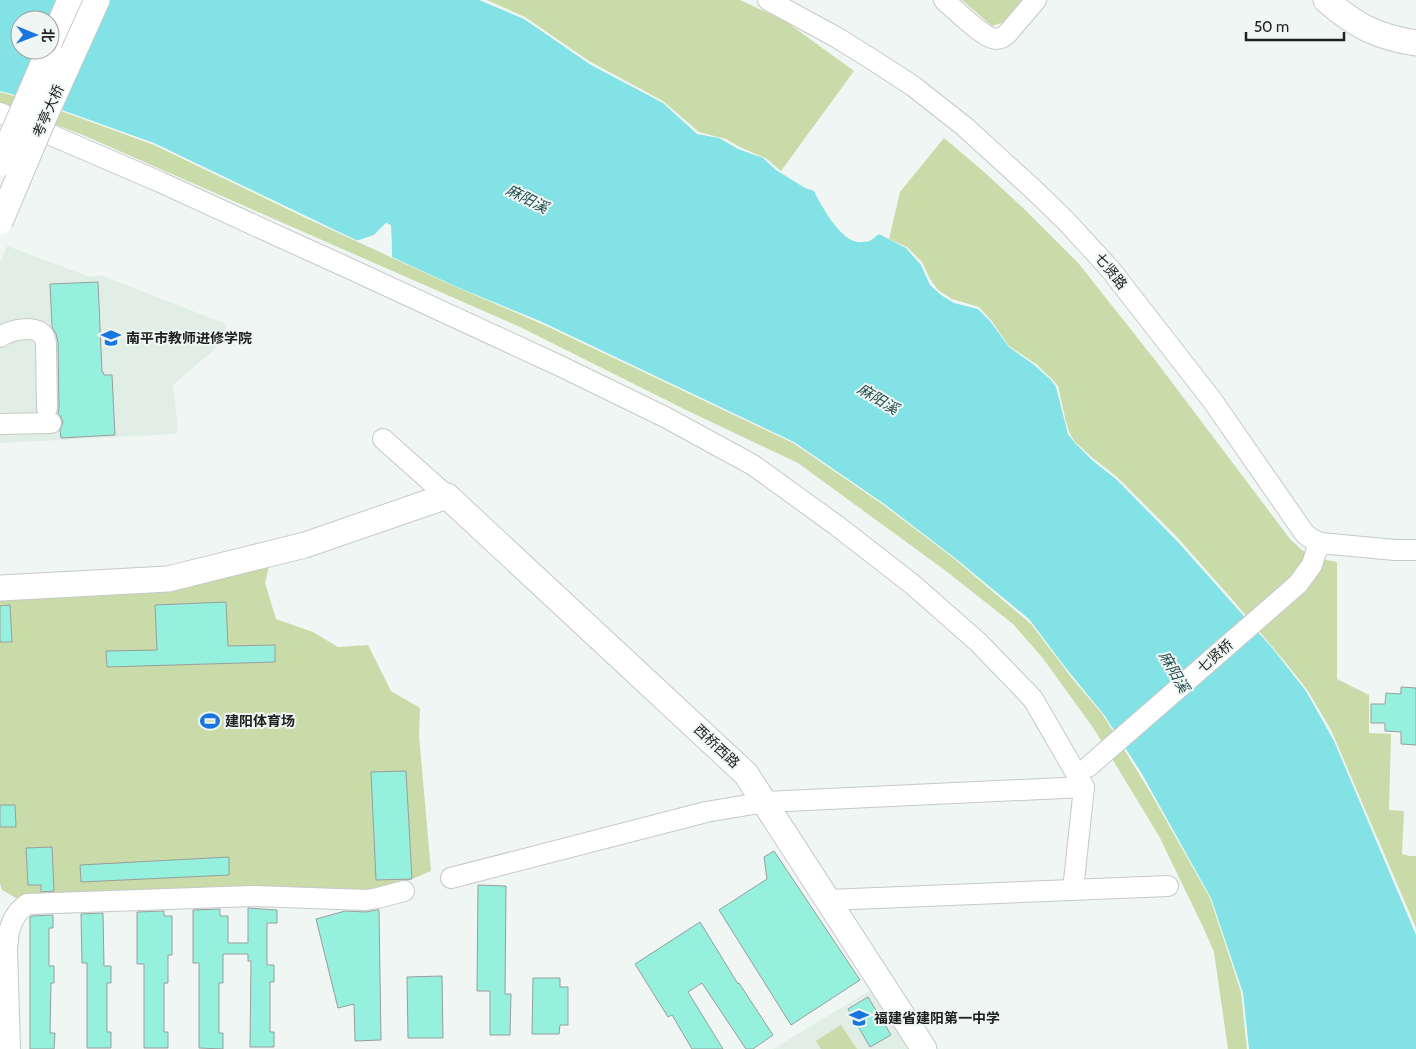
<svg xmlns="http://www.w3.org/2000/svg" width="1416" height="1049" viewBox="0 0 1416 1049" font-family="Cabin,'Noto Sans SC',sans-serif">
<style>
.built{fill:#e0eee6}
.green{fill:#c9dba8}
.water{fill:#83e2e6;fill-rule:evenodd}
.pier{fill:#f0f6f3}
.building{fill:#96f0de;stroke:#989e9d}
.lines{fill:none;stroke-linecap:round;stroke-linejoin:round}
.minor-casing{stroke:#c5cac7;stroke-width:22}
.major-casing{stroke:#c5cac7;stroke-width:27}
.minor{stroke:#fff;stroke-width:20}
.major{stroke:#fff;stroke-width:25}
.major-bridge-casing{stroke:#c5cac7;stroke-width:27;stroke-linecap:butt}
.major-bridge{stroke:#fff;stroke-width:25}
.labels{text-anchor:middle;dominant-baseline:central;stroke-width:4;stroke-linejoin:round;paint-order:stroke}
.street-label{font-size:14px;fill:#202221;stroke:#f0f6f3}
.poi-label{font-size:14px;font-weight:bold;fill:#202221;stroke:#f0f6f3;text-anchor:start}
.water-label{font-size:15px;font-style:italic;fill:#275254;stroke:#f0f6f3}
</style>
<rect width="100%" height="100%" fill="#f0f6f3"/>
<g class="built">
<path d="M7,246L90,277L100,275L224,323L226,328L217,347L173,385L178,429L175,434L0,443V263Z"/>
<path d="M874,988L913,1049H773Z"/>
</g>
<g class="green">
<path d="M487,0H740L785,21L854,71L781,171L767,159L738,146L726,139L699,132L663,101L589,61L525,17Z"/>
<path d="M962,0H1025L1007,21L992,26Z"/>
<path d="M0,92L39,103L154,145L308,219L447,283L542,324L793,443L882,504L952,557L1031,624L1071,677L1103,715L1150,792L1210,898L1241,992L1247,1049H1228L1214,952L1204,929L1159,836L1094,729L1042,657L1013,624L946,571L798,463L684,409L520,327L83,135L0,104Z"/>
<path d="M944,138L983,171L1021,206L1079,264L1155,360L1290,539C1307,556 1313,558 1337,562V679L1369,695V733L1391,734L1389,810L1404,811L1402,854L1409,856H1416V928L1331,730L1308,691L1286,663L1231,598L1177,537L1117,477L1094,459L1075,442L1070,434L1066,422L1058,386L1051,378L1036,364L1009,346L991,320L979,307L952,299L938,290L930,279L922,262L907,247L889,239L900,192Z"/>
<path d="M269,566L265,583L276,619L313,632L338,647L368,645L391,691L420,708L419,735L431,871L376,894L253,889L16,898L2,890L0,883V599Z"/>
<path d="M841,1025L857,1049H821L816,1041Z"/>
</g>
<path class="water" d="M0,0H479L524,19L591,65L663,103L697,134L719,138L738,149L763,158L776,170L805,188L814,191C820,204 839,237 854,241C858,243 865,242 870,241L879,234L906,248L921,265L930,285L941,295L954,303L978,309L990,321L1009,347L1033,364L1051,380L1056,387L1068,434L1075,443L1093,461L1116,479L1178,542L1273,649L1306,691L1334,741L1416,935V1049H1249L1243,993L1211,898L1142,774L1105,716L1065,667L1029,619L955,558L883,503L794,442L540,321L457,287L392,257L391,226L386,223L374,235L358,241L154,143L34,100L0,91ZM20,20H50V50H20Z"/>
<path class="pier" d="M386,223L391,225L392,258L390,257L389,227L387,226L375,237L360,243L356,241L374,235Z"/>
<g class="building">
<path d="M98,282L102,372H103L104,375H112L115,435L61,438L60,430L63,422L61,417L58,413L59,408L58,343L56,334L52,327L50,284Z"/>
<path d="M226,602L228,646L275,645V662L107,667L106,651L157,650L155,605Z"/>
<path d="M10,605L12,642H0V606Z"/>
<path d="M1401,687L1416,688V745L1401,744V732L1385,731V723H1371V704H1385L1386,693L1401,694Z"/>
<path d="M406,771L412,879L376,880L371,772Z"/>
<path d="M0,805H15L16,827H0Z"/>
<path d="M52,847L54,891L41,892V885H28L26,848Z"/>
<path d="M774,851L860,980L791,1025L719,910L767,879L764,857Z"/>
<path d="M229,857V875L81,882L80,865Z"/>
<path d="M478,885L506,886L505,994H511L510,1035H490V991H477Z"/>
<path d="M248,908L277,910V923H267V965H274V982H270V1032H274V1047H250L251,961H248V954H223V983H219V1033H223V1049L199,1048V963H193V910L220,909V916H228V943H248Z"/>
<path d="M376,910H379L381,1040L355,1041L354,1004L338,1008L316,919L345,911L366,912Z"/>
<path d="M164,911V916H172V955H168V983H164V1032H168V1048H144V964H137V912Z"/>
<path d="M103,913L104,966H111V983H107V1032H111V1048H87V963H82L81,914Z"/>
<path d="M53,915V928H49V966H54V983H51L50,1033H55L54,1049H30V917L32,916Z"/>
<path d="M700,922L738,984L739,983L773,1035L753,1049H746L702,983L688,992L723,1049H692L672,1015L668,1017L635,964Z"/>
<path d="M442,976L443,1038H408L407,977Z"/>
<path d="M533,978H560V987H568V1025H560L559,1034H532Z"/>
<path d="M868,997L891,1035L870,1047L848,1009Z"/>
</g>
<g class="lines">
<defs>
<g id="minor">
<path d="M768,0L836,37L873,60L913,86L965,127L1033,189L1066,221L1110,269L1212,400L1305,534L1312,539L1320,543L1395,550H1416"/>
<path d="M944,0C954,9 981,35 992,38C998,40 1003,38 1007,34L1036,0"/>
<path d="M0,113L160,182L302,247L344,266L558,365L665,417L753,465L836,525L912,584L978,642L1033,699L1084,787L1073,890"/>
<path d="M0,337C10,330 35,324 44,336C44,337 46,342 46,344L47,408"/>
<path d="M0,424L51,423"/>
<path d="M383,439L447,496"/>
<path d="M1088,767L1298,584L1312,565L1315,555L1320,543"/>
<path d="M451,878L706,812L765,802L1084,787"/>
<path d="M828,900L1168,886"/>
<path d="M10,1049L7,949L9,931L13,920L19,911L27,904L252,896L366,900L378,898L404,891"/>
</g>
<g id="major">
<path d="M1326,0C1356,26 1377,37 1416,43"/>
<path d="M50,47L70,0"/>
<path d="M0,588L168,579L305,545L447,496L746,774L924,1049"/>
</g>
</defs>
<use href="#minor" class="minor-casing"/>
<use href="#major" class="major-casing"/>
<use href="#minor" class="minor"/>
<use href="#major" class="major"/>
<defs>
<g id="major-bridge">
<path d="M0,164L49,50"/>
<path d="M0,222L46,113L97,0"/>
</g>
</defs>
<use href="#major-bridge" class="major-bridge-casing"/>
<use href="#major-bridge" class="major-bridge"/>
</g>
<defs>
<symbol id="school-bare" viewBox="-9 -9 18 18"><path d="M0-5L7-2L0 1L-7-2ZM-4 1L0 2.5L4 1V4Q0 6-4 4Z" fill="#1976df" stroke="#f0f6f3" stroke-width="2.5" paint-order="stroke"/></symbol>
<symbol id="stadium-bare" viewBox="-9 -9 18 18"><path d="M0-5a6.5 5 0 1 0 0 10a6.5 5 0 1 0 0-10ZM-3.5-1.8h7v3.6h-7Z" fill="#1976df" stroke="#f0f6f3" stroke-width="2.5" paint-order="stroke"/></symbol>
</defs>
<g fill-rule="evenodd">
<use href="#school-bare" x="97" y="324" width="28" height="28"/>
<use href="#stadium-bare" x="196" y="707" width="28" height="28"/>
<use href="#school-bare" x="845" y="1004" width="28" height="28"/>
</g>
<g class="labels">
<g class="street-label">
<text transform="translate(48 111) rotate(-66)">考亭大桥</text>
<text transform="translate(1111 271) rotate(51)">七贤路</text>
<text transform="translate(1215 656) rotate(-41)">七贤桥</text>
<text transform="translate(717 746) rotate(43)">西桥西路</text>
</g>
<g class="poi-label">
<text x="126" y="338">南平市教师进修学院</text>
<text x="225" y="721">建阳体育场</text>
<text x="874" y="1018">福建省建阳第一中学</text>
</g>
<g class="water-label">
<text transform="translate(527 199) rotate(27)">麻阳溪</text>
<text transform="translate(878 399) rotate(31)">麻阳溪</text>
<text transform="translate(1174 672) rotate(60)">麻阳溪</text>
</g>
</g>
<g transform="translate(35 35) rotate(91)"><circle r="24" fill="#f0f6f3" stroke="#9da19f"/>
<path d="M0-4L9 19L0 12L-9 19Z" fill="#1976df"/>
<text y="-8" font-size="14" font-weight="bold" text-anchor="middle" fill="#202221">北</text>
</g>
<path d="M1246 32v8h98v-8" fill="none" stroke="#202221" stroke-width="2.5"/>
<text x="1254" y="32" font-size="15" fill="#202221" stroke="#f0f6f3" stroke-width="4" paint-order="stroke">50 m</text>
</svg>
